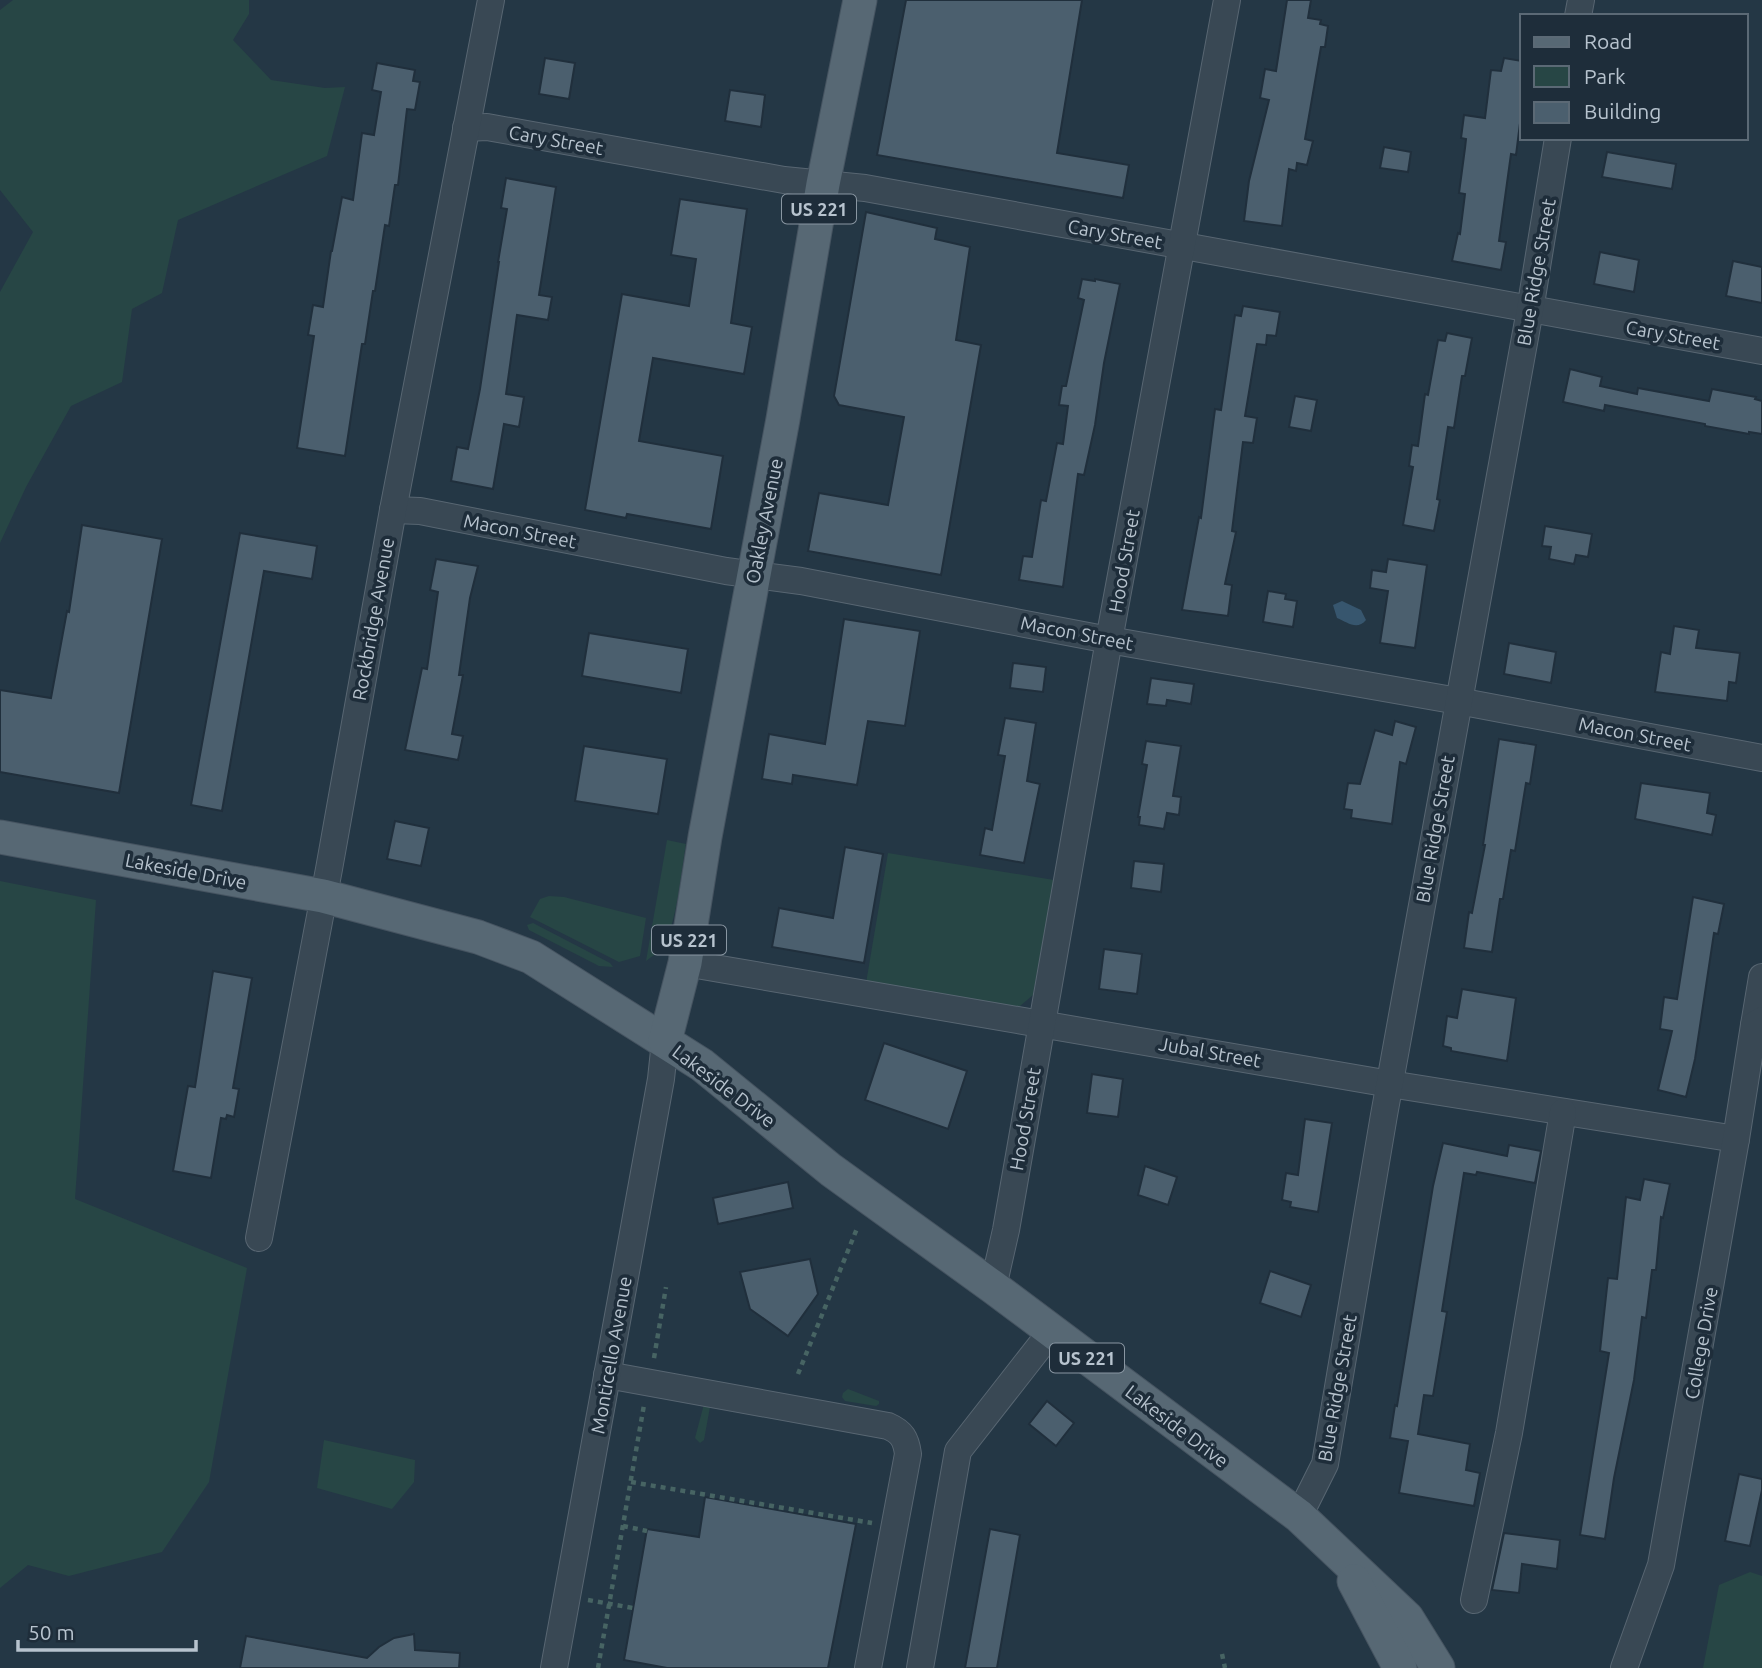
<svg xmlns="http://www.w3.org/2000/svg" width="1762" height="1668" viewBox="0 0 1762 1668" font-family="Ubuntu,sans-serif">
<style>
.green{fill:#274645}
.water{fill:#37566e}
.building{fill:#4b5f6e;stroke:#202f3c;stroke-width:2}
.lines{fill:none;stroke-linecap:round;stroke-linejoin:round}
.minor-casing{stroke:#586672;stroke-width:28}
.major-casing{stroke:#465461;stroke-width:35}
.path{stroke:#476463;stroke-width:4.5;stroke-dasharray:5 5;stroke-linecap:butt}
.minor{stroke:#394854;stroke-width:26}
.major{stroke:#576874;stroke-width:33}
.labels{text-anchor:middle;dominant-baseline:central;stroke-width:7;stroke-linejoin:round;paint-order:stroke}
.shield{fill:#1e2d3a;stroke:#8996a2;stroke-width:2}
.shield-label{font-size:18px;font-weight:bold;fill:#b7c3ce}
.street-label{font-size:19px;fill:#b7c3ce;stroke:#1e2d3a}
</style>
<rect width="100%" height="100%" fill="#243745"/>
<g class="green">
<path d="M13,0H249V14L233,40L271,80L325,88L345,87L327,156L178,220L162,293L132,309L122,382L71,406L26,487L0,543V292L33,232L0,190V10Z"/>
<path d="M667,840L686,844C681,871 677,924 663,946C659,953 652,956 646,961Z"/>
<path d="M888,853L1054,880L1033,995L1020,1006L1007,1007L866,983Z"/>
<path d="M0,881L96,900L75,1199L247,1268L209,1482L162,1552L69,1576L28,1565L0,1588Z"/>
<path d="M549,896L564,897L646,918L640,956L619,962L530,917L540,899Z"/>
<path d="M533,923L610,963L613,967L599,966L529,930L527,925Z"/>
<path d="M848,1389L879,1401V1404L876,1406L845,1401L842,1397L843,1393Z"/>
<path d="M704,1404L710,1407L704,1440L700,1443L695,1438Z"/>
<path d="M324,1440L415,1460L414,1482L392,1509L317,1488Z"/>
<path d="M1750,1572L1762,1576V1668H1703L1719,1585Z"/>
</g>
<path class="water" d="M1342,601L1361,610L1366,620C1357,631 1347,622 1337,618L1333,605Z"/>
<g class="building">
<path d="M906,0H1082L1057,153L1129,165L1123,198L877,155Z"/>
<path d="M1287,0H1311L1308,18L1321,20L1320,24L1328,26L1325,47H1321L1305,139L1313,141L1307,165L1297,163L1296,171L1289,169L1282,226L1244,221L1249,181L1269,100L1260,98L1265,69L1276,71Z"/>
<path d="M545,58L575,63L569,99L539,94Z"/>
<path d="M1504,58L1522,61V107L1516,155L1511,154L1499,241L1506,242L1501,270L1452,261L1458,233L1460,234L1465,194L1459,193L1465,148L1466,139L1461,138L1464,115L1485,118L1491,70L1501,71Z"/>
<path d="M377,63L415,70L413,81L420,82L415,110L407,109L398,185H395L389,226L385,225L375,291H373L365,344H362L345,456L297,448L314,336L308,335L313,305L323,307L331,251H332L342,197L353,200L362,133L374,135L381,92L372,90Z"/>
<path d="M730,90L765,95L761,127L725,121Z"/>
<path d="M1384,147L1411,152L1408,172L1380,168Z"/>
<path d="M1607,152L1676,164L1672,189L1602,177Z"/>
<path d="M506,178L556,187L539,295L552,297L548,320L517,315L506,394L524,397L519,427L504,424L493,489L451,481L457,447L468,449L480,389L499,262H498L507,209L501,208Z"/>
<path d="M680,199L747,209L731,323L752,327L744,374L653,358L639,441L723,456L711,529L627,514L626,518L585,510L622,294L689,306L696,259L671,255Z"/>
<path d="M866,212L937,228L935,239L970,247L956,340L981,345L941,575L808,551L819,493L888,505L904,417L839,405L834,396Z"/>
<path d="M1600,252L1639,260L1634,292L1594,284Z"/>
<path d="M1733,261L1762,267V303L1726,296Z"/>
<path d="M1082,279L1095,281V279L1120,284L1104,363L1095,425L1084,475L1078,474L1063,587L1019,580L1023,556L1032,557L1041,500L1046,501L1057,443L1063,444L1068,406L1059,405L1062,386H1066L1084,300L1078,298Z"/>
<path d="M1243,306L1280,312L1276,336L1267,335L1266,345L1257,344L1245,416L1257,418L1253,443L1243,442L1232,531L1236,532L1225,584L1232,585L1228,616L1182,610L1199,517L1201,518L1215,409L1221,410L1235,315L1241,316Z"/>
<path d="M1447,333L1472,338L1465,376H1462L1454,428L1448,427L1437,499L1440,500L1434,531L1403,525L1413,467L1409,466L1412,445L1418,446L1425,394L1428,395L1438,340L1445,341Z"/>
<path d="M1570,369L1602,377L1600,386L1637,394L1638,388L1709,401L1712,389L1756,397L1755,399L1762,401V434L1749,432V434L1705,426V424L1605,405L1604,411L1563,402Z"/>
<path d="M1295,396L1317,400L1311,431L1289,427Z"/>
<path d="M82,525L162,539L119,793L0,772V690L51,698L67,611L69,612Z"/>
<path d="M1545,526L1592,534L1588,557L1576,555L1574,564L1549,559L1551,547L1542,546Z"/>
<path d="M240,533L317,546L312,579L264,571L222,811L191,805Z"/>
<path d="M436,559L478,566L470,598L459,675H463L452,734L463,736L458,760L405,750L422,668L427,669L438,592L430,590Z"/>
<path d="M1388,559L1427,565L1415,648L1380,643L1388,591L1370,588L1372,570L1386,572Z"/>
<path d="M1268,591L1286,594L1285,599L1297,601L1293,627L1263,622Z"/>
<path d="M844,619L920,631L905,726L868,721L857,785L793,775L792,784L762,779L769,734L825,744Z"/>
<path d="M1674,626L1699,630L1696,648L1740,653L1736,683L1729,682L1727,701L1655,692L1661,652L1670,654Z"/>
<path d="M589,633L688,649L681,693L582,676Z"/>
<path d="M1509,643L1556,652L1551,683L1504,674Z"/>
<path d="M1013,663L1046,667L1043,692L1010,688Z"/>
<path d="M1151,678L1194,684L1191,704L1167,700L1166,706L1147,704Z"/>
<path d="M1005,718L1036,723L1027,781L1040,784L1024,863L980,855L985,828L992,830L1005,756L998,755Z"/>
<path d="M1395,721L1416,727L1406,764L1400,762L1392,824L1351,818L1352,810L1344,809L1348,783L1360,784L1375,730L1392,735Z"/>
<path d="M1499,739L1536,745L1530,784L1526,783L1515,851L1511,850L1503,899H1500L1492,952L1464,948L1469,912L1472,913L1485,845H1483Z"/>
<path d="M1146,741L1181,746L1173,796L1181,797L1179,815L1167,813L1164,829L1139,825L1140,817H1138L1147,765L1142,764Z"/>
<path d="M584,746L667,759L658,814L575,801Z"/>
<path d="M1641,783L1710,793L1707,813L1716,815L1712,835L1635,819Z"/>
<path d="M395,821L429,828L421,866L387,859Z"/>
<path d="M845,847L883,854L864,963L772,947L779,908L833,918Z"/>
<path d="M1134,861L1164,864L1161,892L1131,888Z"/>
<path d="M1693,897L1724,904L1718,934L1714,933L1695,1059L1686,1097L1658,1090L1672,1031L1660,1029L1664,997L1677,999Z"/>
<path d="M1104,949L1142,954L1137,994L1099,989Z"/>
<path d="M213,971L252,978L233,1088L239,1089L234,1117L227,1115L226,1119L221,1118L211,1178L173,1171L188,1086L195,1087Z"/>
<path d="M1462,989L1516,998L1507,1061L1451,1051V1048L1443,1046L1447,1016L1457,1018Z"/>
<path d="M884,1043L967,1071L948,1129L865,1100Z"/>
<path d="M1092,1074L1123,1079L1118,1117L1087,1113Z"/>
<path d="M1305,1119L1332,1123L1318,1212L1290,1207L1291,1202L1282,1200L1286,1173L1298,1175Z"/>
<path d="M1443,1143L1507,1156L1509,1145L1541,1151L1535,1183L1477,1172L1476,1175L1464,1173L1442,1311L1447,1312L1433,1396L1424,1395L1418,1434L1470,1444L1466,1470L1480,1473L1474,1506L1399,1493L1408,1441L1390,1438L1395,1405L1397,1406L1433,1186Z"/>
<path d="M1145,1166L1177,1177L1168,1205L1138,1195Z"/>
<path d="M1644,1179L1670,1184L1663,1218L1661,1217L1656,1270H1652L1646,1318L1642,1317L1634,1380L1614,1478L1605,1539L1580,1535L1609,1353L1600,1351L1608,1278L1617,1279L1626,1197L1640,1200Z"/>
<path d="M788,1182L793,1208L718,1224L713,1198Z"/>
<path d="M810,1259L818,1294L788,1336L750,1309L740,1272Z"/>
<path d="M1270,1271L1311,1285L1301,1317L1260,1303Z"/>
<path d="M1047,1401L1074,1423L1056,1446L1029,1424Z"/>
<path d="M1739,1474L1762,1479V1490L1750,1546L1725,1541Z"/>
<path d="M705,1497L856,1524L828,1668H667L624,1660L647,1529L699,1537Z"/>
<path d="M990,1529L1020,1535L997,1668H965Z"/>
<path d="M1504,1533L1560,1540L1557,1569L1522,1564L1519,1593L1492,1590Z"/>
<path d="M414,1634L415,1650L460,1653L459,1668H240L246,1636L367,1658L379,1647L394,1638Z"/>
</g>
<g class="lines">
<defs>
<g id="minor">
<path d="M1578,16L1581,0"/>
<path d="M466,128L487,127L784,180L865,188L1762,351"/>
<path d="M393,510L420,511L726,571L801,581L1109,640L1458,701L1762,758"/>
<path d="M685,963L1390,1084L1736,1139"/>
<path d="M1754,1025L1762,977"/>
<path d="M259,1238L329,869L393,510L491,0"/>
<path d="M993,1287L1006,1230L1109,640L1227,0"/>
<path d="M607,1375L888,1426C902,1432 906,1439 908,1454L868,1668"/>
<path d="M1299,1516L1325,1464L1384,1115L1530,310L1558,138"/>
<path d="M1474,1600L1509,1433L1563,1112"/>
<path d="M554,1668L661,1079L665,1041"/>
<path d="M920,1668L958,1451L1051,1332"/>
<path d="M1624,1668L1661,1565L1736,1139L1754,1025L1762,1020"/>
</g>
<g id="major">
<path d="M0,837L323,896L478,937L531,957L702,1065L831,1170L993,1287L1299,1516L1407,1618L1438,1668"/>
<path d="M665,1041L685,963L705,837L783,419L823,184L860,0"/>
<path d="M1354,1581L1400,1668"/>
</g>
</defs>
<use href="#minor" class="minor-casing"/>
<use href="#major" class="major-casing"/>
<g class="path">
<path d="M654,1358L666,1287"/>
<path d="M798,1374L858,1226"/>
<path d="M631,1482L872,1523"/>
<path d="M623,1526L647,1531"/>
<path d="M588,1600L633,1608"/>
<path d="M1222,1654L1225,1668"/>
<path d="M598,1668L644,1405"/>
</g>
<use href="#minor" class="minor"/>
<use href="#major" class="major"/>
</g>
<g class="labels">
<g class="shield">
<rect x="782" y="194.5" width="74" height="29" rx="5"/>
<rect x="652" y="925.5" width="74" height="29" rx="5"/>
<rect x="1050" y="1343.5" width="74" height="29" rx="5"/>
</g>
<g class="shield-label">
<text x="819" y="209">US 221</text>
<text x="689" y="940">US 221</text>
<text x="1087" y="1358">US 221</text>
</g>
<g class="street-label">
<text transform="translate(556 140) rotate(10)">Cary Street</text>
<text transform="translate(1115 234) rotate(10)">Cary Street</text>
<text transform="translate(1536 272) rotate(-80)">Blue Ridge Street</text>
<text transform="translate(1673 335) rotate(10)">Cary Street</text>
<text transform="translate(764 521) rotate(-79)">Oakley Avenue</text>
<text transform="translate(520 531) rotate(11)">Macon Street</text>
<text transform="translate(1124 561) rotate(-80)">Hood Street</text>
<text transform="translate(373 619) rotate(-80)">Rockbridge Avenue</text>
<text transform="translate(1077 633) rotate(11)">Macon Street</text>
<text transform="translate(1635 734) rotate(11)">Macon Street</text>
<text transform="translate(1435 829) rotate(-80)">Blue Ridge Street</text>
<text transform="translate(186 871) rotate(11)">Lakeside Drive</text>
<text transform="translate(1210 1052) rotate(10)">Jubal Street</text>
<text transform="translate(724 1086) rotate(37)">Lakeside Drive</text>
<text transform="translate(1025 1119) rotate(-80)">Hood Street</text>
<text transform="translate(1701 1343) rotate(-80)">College Drive</text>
<text transform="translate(611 1355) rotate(-80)">Monticello Avenue</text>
<text transform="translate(1337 1388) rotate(-80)">Blue Ridge Street</text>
<text transform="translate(1177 1426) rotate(37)">Lakeside Drive</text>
</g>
</g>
<rect x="1520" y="14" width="228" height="126" fill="#1e2d3a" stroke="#5b6975" stroke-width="2"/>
<rect x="1534" y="37" width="35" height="10" fill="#576874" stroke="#5b6975" stroke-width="2"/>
<text x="1584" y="49" font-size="21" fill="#b7c3ce">Road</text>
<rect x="1534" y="66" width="35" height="21" fill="#274645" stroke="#5b6975" stroke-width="2"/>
<text x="1584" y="84" font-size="21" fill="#b7c3ce">Park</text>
<rect x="1534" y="102" width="35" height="21" fill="#4b5f6e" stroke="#5b6975" stroke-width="2"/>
<text x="1584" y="119" font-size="21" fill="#b7c3ce">Building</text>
<path d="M18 1640v10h178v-10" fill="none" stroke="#b7c3ce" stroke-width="3.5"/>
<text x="28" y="1640" font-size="21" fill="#b7c3ce" stroke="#1e2d3a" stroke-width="5" paint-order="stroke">50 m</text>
</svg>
